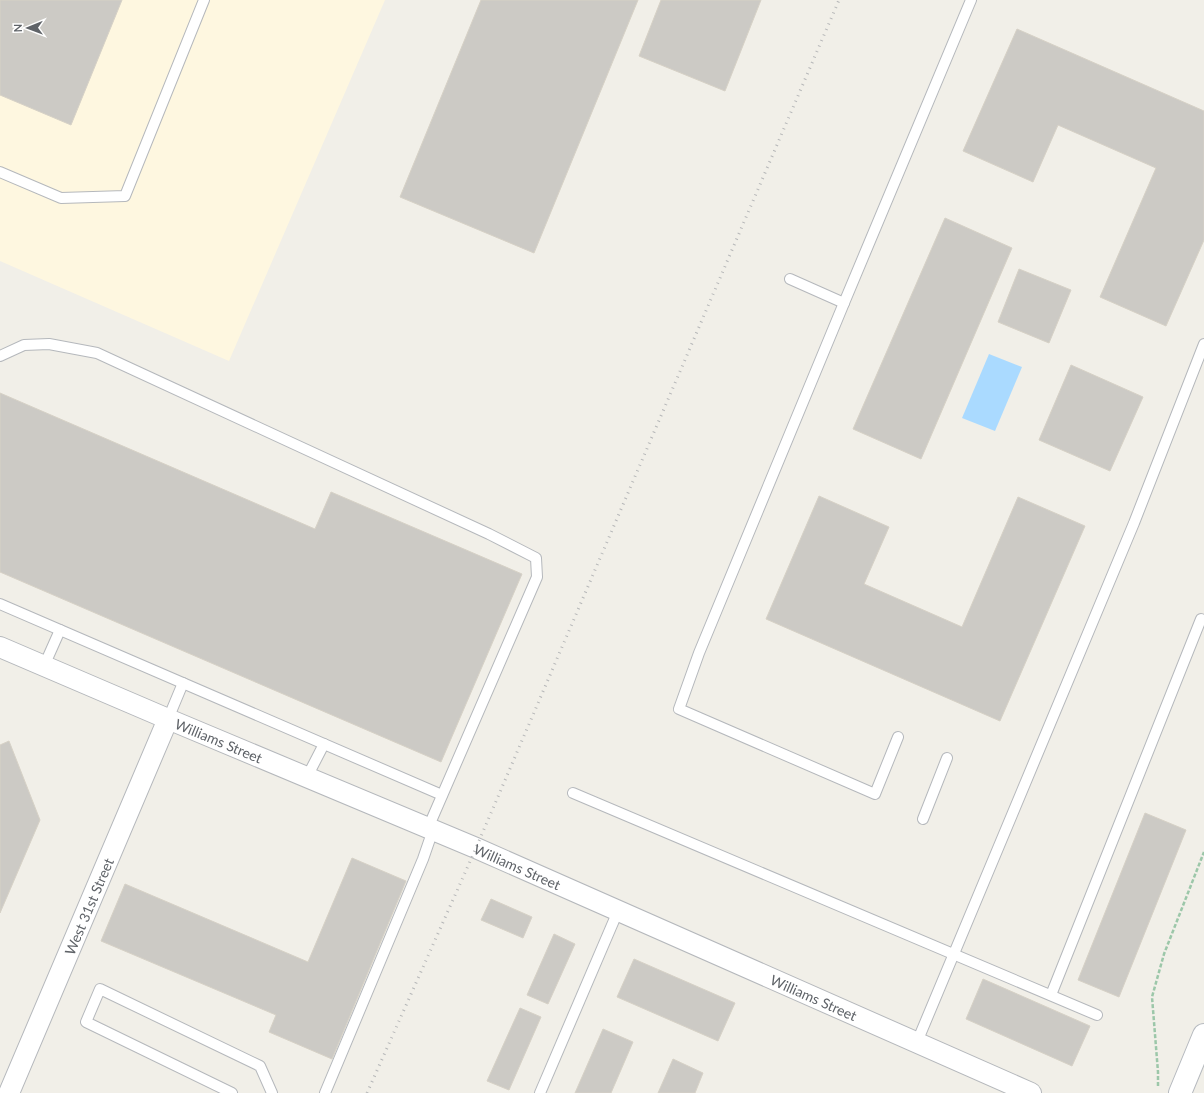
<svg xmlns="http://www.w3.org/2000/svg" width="1204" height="1093" viewBox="0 0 1204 1093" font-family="Lato,sans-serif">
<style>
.commercial{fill:#fef7e0}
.water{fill:#aadaff}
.building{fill:#cccac5;stroke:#d6d1c6}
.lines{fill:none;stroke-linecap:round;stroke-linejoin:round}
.lane-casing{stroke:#b5b8bc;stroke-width:12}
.street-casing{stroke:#b5b8bc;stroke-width:22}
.secondary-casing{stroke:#b6babf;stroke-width:24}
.path{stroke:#9cc7a9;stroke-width:2.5;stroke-dasharray:4 2;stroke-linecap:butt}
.lane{stroke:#fff;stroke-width:10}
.street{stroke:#fff;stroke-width:20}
.secondary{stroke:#fff;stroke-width:22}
.rail{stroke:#b6b7b8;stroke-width:3;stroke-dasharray:1 5;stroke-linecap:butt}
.labels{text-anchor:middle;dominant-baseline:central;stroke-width:3;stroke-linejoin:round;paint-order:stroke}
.street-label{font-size:14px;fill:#5f6368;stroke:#fff}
</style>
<rect width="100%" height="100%" fill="#f1efe8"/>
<path class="commercial" d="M0,0H385L229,361L0,261Z"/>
<path class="water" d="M989,354L1022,367L995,431L962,418Z"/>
<g class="building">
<path d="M0,0H122L71,125L0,95Z"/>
<path d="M481,0H638L534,253L400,197Z"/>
<path d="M661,0H761L725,91L639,56Z"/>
<path d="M1017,29L1204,111V240L1166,326L1100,297L1156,168L1058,125L1033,182L963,151Z"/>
<path d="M945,218L1012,248L921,459L853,429Z"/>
<path d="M1019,269L1071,290L1049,343L998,322Z"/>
<path d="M1071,365L1143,397L1110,471L1039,440Z"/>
<path d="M0,393L315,529L331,492L522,574L441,762L0,572Z"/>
<path d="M819,496L889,527L864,584L962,627L1018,497L1085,526L1000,721L766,619Z"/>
<path d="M9,741L40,820L0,913V745Z"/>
<path d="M1145,813L1186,830L1119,997L1078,980Z"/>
<path d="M352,858L406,881L332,1059L269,1032L276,1015L101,941L125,884L308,962Z"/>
<path d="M491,899L532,917L523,938L481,920Z"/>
<path d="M554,934L575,944L548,1004L527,995Z"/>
<path d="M634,959L735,1003L718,1041L617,997Z"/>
<path d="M983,979L1090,1026L1072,1066L966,1019Z"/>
<path d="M520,1008L541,1017L509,1090L487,1081Z"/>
<path d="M603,1029L633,1042L611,1093H575Z"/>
<path d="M673,1059L703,1073L695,1093H658Z"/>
</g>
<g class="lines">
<defs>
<g id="lane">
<path d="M0,172L61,198L125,196L204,0"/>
<path d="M790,279L844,303L971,0"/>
<path d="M844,303L699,653L679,709L875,794L898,737"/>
<path d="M0,356L24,345L49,344L97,353L489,534L536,558L537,577L428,828"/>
<path d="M0,604L442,795"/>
<path d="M44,666L60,630"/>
<path d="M168,719L183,683"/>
<path d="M307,777L324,744"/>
<path d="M573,793L1097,1015"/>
<path d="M923,819L947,758"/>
<path d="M1051,995L1201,619"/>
<path d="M917,1042L1134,523L1204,344"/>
<path d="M232,1093L86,1022L100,989L260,1066L272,1093"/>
<path d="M325,1093L423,859L433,830"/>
<path d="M540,1093L618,911"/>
</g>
<g id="street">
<path id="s1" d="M0,647L168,719L476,848L1031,1093"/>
<path id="s2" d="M9,1093L168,719"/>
</g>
<path id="secondary" d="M1180,1093L1204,1035"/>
</defs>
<use href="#lane" class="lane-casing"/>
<use href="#street" class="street-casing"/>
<use href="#secondary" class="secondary-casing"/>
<path class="path" d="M1158,1086V1072L1152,997L1164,954L1204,852"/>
<use href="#lane" class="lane"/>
<use href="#street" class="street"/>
<use href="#secondary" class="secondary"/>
<path class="rail" d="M367,1093L476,848L839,0"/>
</g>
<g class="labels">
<g class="street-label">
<text stroke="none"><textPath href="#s1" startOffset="238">Williams Street</textPath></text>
<text stroke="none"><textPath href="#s1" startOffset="562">Williams Street</textPath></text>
<text stroke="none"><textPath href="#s2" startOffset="203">West 31st Street</textPath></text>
<text stroke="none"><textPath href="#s1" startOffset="886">Williams Street</textPath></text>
</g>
</g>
<g transform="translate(28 28) rotate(269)" stroke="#ffffff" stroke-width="3" paint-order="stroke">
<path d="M0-3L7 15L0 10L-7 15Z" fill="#5f6368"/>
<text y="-6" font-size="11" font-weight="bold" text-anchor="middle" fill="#5f6368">N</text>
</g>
</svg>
